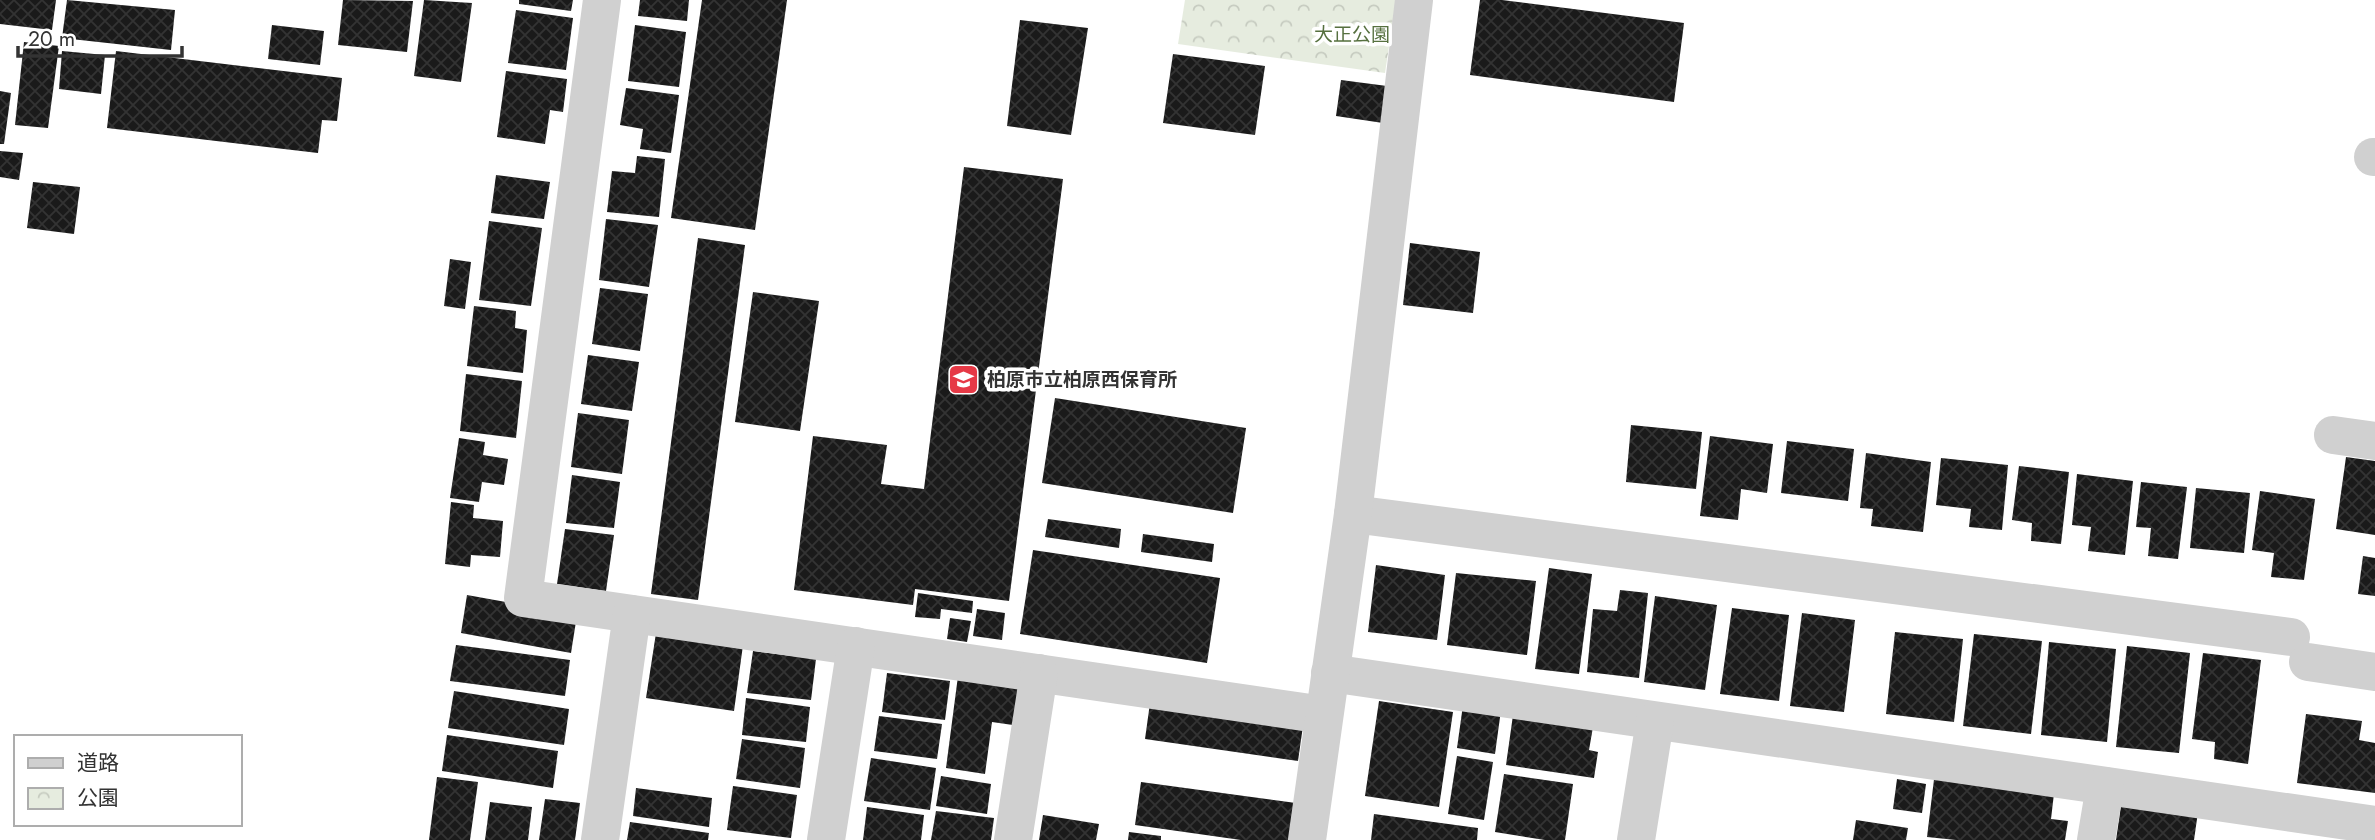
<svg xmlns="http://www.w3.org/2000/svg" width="2375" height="840" viewBox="0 0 2375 840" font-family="Jost,'Noto Sans JP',sans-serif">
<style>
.park{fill:url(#park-crowns)}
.building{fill:url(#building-cross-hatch)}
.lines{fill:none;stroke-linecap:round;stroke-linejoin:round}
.minor{stroke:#d0d0d0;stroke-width:38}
.labels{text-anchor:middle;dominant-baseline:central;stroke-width:7;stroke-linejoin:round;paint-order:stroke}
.park-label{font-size:19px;fill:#56703f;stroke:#fff}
.poi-label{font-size:19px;font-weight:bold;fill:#333;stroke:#fff;text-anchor:start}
</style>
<defs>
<pattern id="park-crowns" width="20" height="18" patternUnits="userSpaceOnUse" patternTransform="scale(1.75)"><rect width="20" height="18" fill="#e6ecdf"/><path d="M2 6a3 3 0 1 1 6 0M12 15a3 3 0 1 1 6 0" fill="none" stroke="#c6cbc0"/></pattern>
<pattern id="building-cross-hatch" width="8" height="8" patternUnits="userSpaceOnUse" patternTransform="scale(1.75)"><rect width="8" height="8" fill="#1a1a1a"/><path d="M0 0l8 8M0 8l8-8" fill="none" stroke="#333"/></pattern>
</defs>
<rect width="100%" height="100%" fill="#fff"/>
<path class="park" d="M1185,0H1396L1385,73L1178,44Z"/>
<g class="building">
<path d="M0,0H56L52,30L0,24Z"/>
<path d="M67,0L175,10L171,50L62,38Z"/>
<path d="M343,0L413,1L407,52L338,45Z"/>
<path d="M424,0L472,3L461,82L414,76Z"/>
<path d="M519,0H573L571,11L519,4Z"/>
<path d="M640,0H689L687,21L638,16Z"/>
<path d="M702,0H787L755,230L671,218Z"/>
<path d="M1480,0H1502L1684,23L1674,102L1470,75Z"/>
<path d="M516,10L573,18L566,70L508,63Z"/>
<path d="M1020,20L1088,28L1071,135L1007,126Z"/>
<path d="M272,25L324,31L320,65L268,59Z"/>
<path d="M635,25L686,32L679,87L628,81Z"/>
<path d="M24,42L59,46L48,128L15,125Z"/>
<path d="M62,51L105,55L101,94L59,89Z"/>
<path d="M116,51L342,78L337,121L322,120L318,153L107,128Z"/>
<path d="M1173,54L1265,66L1255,135L1163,123Z"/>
<path d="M506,71L567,79L563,112L550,110L545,144L497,137Z"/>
<path d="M1341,80L1387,86L1383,123L1336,116Z"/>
<path d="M626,88L679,95L671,153L640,149L643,129L620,125Z"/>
<path d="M0,91L11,93L4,144H0Z"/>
<path d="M0,151L23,153L19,180L0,177Z"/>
<path d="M637,156L665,159L659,217L607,212L612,171L635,173Z"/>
<path d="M964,167L1063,179L1009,601L915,589L913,605L794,590L813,436L887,445L881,484L924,489Z"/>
<path d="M496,175L550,182L544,219L491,213Z"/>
<path d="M33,182L80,187L74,234L27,228Z"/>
<path d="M606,219L658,225L649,287L599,280Z"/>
<path d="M489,221L542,228L531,306L479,300Z"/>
<path d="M698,238L745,245L698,600L651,594Z"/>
<path d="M1410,243L1480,252L1473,313L1403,305Z"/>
<path d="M450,259L471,262L465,309L444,306Z"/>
<path d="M600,288L648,294L640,351L592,344Z"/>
<path d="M753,292L819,301L800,431L735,422Z"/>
<path d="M474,306L516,311L515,328L527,330L523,373L467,366Z"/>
<path d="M588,355L639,362L632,411L581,404Z"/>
<path d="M466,374L522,381L516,438L460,431Z"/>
<path d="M1055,398L1246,428L1233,513L1042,483Z"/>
<path d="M578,413L629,420L622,474L571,467Z"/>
<path d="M1631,425L1702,432L1696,489L1626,482Z"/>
<path d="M1710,436L1773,444L1767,493L1741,489L1738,520L1700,516Z"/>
<path d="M459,438L485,442L483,455L508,459L504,485L482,482L479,502L450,498Z"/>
<path d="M1787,441L1854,449L1848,501L1781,493Z"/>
<path d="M1866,453L1931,462L1923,532L1871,526L1873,509L1860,508Z"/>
<path d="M2346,457L2375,461V535L2336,529Z"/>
<path d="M1941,458L2008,465L2002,530L1969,527L1971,509L1936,505Z"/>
<path d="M2019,466L2069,472L2061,544L2031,541L2032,523L2012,520Z"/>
<path d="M2077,474L2133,481L2125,555L2088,551L2091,527L2072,525Z"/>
<path d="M572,475L620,482L614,528L566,523Z"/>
<path d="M2141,482L2187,487L2178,559L2148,556L2151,528L2136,527Z"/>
<path d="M2196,488L2250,493L2244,553L2190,548Z"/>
<path d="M2260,491L2315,499L2304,580L2271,577L2274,553L2252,550Z"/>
<path d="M451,502L474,505L473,518L503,521L500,557L471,555L470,567L445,564Z"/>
<path d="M1048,519L1121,529L1119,548L1045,537Z"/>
<path d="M565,529L614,535L606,591L557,584Z"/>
<path d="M1143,534L1214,544L1212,562L1141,552Z"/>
<path d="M1033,550L1220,578L1207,663L1020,634Z"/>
<path d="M2363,556L2375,558V596L2358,594Z"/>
<path d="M1376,565L1445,575L1437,640L1368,632Z"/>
<path d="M1549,568L1592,574L1579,674L1535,669Z"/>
<path d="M1456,573L1536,581L1527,655L1447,645Z"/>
<path d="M1620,590L1648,593L1639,678L1587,672L1593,609L1617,611Z"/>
<path d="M918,593L973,601L972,613L941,609L940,619L915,617Z"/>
<path d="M467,595L577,615L571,653L461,633Z"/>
<path d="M1655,596L1717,605L1705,690L1644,682Z"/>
<path d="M1732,608L1789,615L1779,701L1720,694Z"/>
<path d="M977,609L1005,613L1002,640L973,636Z"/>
<path d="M1802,613L1855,620L1844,712L1790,706Z"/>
<path d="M950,618L971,621L967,642L947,639Z"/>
<path d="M1895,632L1963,639L1954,722L1886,714Z"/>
<path d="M656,633L743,645L734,711L646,698Z"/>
<path d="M1974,634L2042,641L2031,734L1963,726Z"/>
<path d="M2049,642L2116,649L2107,742L2041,735Z"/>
<path d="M456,645L570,660L565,696L450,681Z"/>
<path d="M2127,646L2190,653L2179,753L2116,747Z"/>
<path d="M753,651L816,659L811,700L747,693Z"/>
<path d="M2203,653L2261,660L2248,764L2214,759L2215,742L2192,739Z"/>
<path d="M887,673L950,681L945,720L882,712Z"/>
<path d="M958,676L1026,685L1020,726L992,722L985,774L946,768Z"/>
<path d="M454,691L569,709L564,745L448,728Z"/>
<path d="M746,698L810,707L806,742L742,735Z"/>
<path d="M1379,701L1453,712L1439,807L1365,796Z"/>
<path d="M1150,703L1303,726L1298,761L1145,739Z"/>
<path d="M1463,705L1501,710L1495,754L1457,748Z"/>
<path d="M2306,714L2362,721L2359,740L2375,743V793L2297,783Z"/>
<path d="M1513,715L1593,727L1589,750L1598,752L1594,778L1506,765Z"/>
<path d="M879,716L942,724L937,759L874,751Z"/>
<path d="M447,735L558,751L553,788L442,771Z"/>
<path d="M742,739L805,748L800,788L736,779Z"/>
<path d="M1457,756L1493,762L1484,820L1448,814Z"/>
<path d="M871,758L936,768L930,810L864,801Z"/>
<path d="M1935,771L2055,785L2051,819L2068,821L2065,840H1956L1927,837Z"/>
<path d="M1504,774L1573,784L1565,840H1545L1495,832Z"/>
<path d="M941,776L991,784L987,814L936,806Z"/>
<path d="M437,777L478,782L470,840H429Z"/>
<path d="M1897,779L1926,784L1922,813L1893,809Z"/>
<path d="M1141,782L1296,803L1291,840H1241L1135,825Z"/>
<path d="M733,786L797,795L791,838L727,830Z"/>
<path d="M636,788L712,798L709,827L633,816Z"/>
<path d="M545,799L580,803L575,840H539Z"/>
<path d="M2122,799L2198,812L2194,840H2116Z"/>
<path d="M490,802L532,807L528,840H485Z"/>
<path d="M867,807L924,815L921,840H863Z"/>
<path d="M936,811L994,818L991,840H931Z"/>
<path d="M1374,814L1478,828L1477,840H1371Z"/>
<path d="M1043,815L1099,824L1096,840H1039Z"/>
<path d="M1856,820L1908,828L1906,840H1853Z"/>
<path d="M630,822L709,833L708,840H627Z"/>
<path d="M1129,832L1161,836V840H1128Z"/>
</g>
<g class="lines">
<g class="minor">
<path d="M602,0L523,598L1324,715"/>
<path d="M2373,157H2375"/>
<path d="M2333,435L2375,441"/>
<path d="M1353,514L2291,637"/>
<path d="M2308,662L2375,672"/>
<path d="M1330,673L2375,825"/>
<path d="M600,840L632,614"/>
<path d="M826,840L856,646"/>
<path d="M1013,840L1039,673"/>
<path d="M1307,840L1353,514L1414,0"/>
<path d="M1636,840L1655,721"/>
<path d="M2096,840L2105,786"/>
</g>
</g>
<defs>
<symbol id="school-square" viewBox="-11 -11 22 22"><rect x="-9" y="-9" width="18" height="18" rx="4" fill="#e63946" stroke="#fff"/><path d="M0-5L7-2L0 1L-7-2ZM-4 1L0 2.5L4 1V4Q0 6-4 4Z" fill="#fff"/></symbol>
</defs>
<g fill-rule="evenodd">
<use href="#school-square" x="946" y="362" width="35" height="35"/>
</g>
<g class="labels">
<g class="park-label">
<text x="1352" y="34">大正公園</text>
</g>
<g class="poi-label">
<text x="987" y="379">柏原市立柏原西保育所</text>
</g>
</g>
<rect x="14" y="735" width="228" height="91" fill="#ffffff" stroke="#adadad" stroke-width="2"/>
<rect x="28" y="758" width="35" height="10" fill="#d0d0d0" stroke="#adadad" stroke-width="2"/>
<text x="77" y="770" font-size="21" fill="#333333">道路</text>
<rect x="28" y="788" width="35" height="21" fill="url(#park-crowns)" stroke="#adadad" stroke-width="2"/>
<text x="77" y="805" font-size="21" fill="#333333">公園</text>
<path d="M18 46v10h164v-10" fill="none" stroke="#333333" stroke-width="3.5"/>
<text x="28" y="46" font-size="21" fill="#333333" stroke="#ffffff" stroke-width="5" paint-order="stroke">20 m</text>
</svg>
